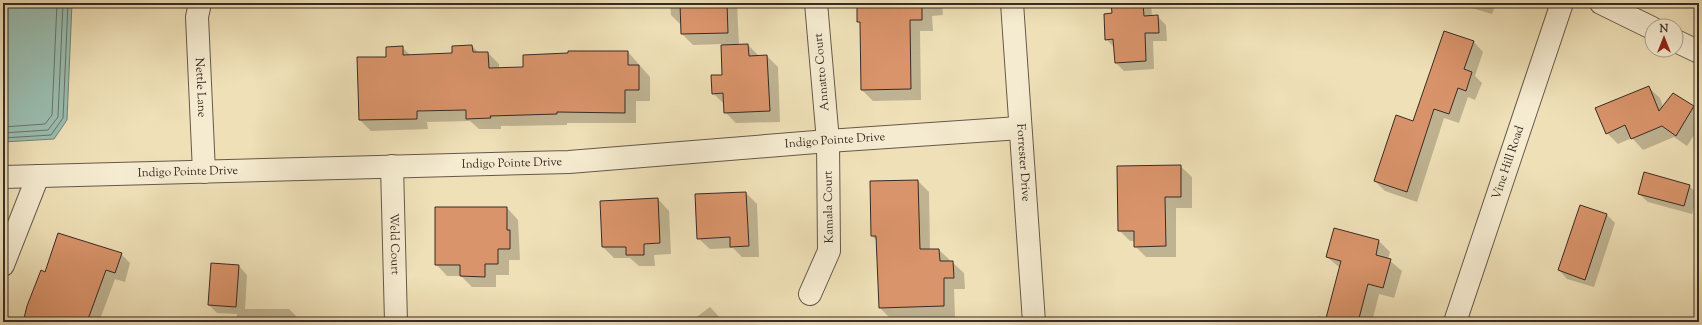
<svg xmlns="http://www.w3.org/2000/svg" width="1702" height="325" viewBox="0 0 1702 325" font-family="'Sorts Mill Goudy',serif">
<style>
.water{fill:#9abdb0;stroke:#738378}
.shadow{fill:#0003}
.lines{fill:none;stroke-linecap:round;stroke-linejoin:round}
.shore{stroke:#69746a;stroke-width:1}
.building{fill:#da946b;stroke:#382b25}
.minor-casing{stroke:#66584a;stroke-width:24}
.tertiary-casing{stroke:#66584a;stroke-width:24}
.minor{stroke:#f5ebd0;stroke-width:22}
.tertiary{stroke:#f5ebd0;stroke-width:22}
.labels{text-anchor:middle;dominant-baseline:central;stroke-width:3;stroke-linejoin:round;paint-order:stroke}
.street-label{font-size:12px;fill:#382b25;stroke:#f5ebd0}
</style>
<rect width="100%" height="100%" fill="#efe0b7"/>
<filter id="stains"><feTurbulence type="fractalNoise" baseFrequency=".005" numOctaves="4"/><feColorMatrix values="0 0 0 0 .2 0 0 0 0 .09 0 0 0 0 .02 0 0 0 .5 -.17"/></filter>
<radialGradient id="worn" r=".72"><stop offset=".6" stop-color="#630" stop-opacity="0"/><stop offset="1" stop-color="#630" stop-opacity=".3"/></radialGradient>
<path class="water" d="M3,3H72L67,120L54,139L3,142Z"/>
<g class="shadow">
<path d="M670,3H737L739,45H748L759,56H767L778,67L780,122L736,123L725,112L724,104L713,93L723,76L722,44L693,45L682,34V26L671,15Z"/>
<path d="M858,3H942L943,15L932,16L933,31H920L921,100L873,101L862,90L861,24L858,21Z"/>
<path d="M1112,3H1151L1152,17L1157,16L1166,25L1167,41H1153L1154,69L1124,71L1116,63L1115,48L1106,39L1113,14Z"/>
<path d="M1455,3H1496L1492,14Z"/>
<path d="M1445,32L1474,42L1483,52L1475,76L1482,83L1475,100L1468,97L1459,123L1444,118L1417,202L1385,191L1375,181L1413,122Z"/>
<path d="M472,46L479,53H488L499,64V69L524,68L628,52L650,77V101H636V123H567V125L501,126V129H479L470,121L427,122L428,129L371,131L360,120L387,58L402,47L410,55L453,54Z"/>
<path d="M1648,87L1660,98L1663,107H1693L1699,112V127L1687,146L1674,137L1643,150L1632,138L1618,144L1607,133Z"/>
<path d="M1180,166L1192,177V208H1176V257H1146L1135,246V241H1130L1119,230Z"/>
<path d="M918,181L929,192L930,250H939L964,273L965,289H954L955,317L891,319L880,308L877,241L872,236Z"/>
<path d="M1689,186L1698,194L1692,214L1648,202L1639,194Z"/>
<path d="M746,193L757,204L759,257H742L733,248L710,249L698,238L697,195Z"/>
<path d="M658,199L669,211L671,254L654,255L655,266H639L630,258H614L603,247Z"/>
<path d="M507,208L518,220L520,260H509V275H496V287H472L461,276H447L436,264Z"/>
<path d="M1607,215L1615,223L1594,287L1567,279L1559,270Z"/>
<path d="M1334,229L1379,241L1390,252L1388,259L1402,271L1394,298L1379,294L1372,322H1316L1318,316L1327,319L1340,268L1327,257Z"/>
<path d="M121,254L130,263L125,282L115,279L99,322H24L46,273Z"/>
<path d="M212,264L239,266L247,275L245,309H289L300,320V322H237V314L217,313L209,305Z"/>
<path d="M710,307L724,322H690Z"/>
</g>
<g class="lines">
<g class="shore">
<path d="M3,127L45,124L52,115L57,3"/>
<path d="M3,133L48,130L58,117L63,3"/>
<path d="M3,138L51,135L63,118L68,3"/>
</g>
</g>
<g class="building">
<path d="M680,3H727L728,33L681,34Z"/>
<path d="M857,3H922V20H910L911,89L861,90L860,22H857Z"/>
<path d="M1111,3H1143L1144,16L1158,15L1159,33H1145L1146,61L1115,63L1113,39L1105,40L1104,14L1112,13Z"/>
<path d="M1444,31L1474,41L1464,69L1472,72L1466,91L1458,88L1449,114L1434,109L1407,192L1374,181L1396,115L1413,121Z"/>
<path d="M748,44L749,56L767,55L770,111L724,113L723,93L712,94L711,75H722L721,45Z"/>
<path d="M472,45L473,52H488L489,68L523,67V55L568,53V51H628V65H639V90H625V113L557,112V114L490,116L491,118L466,119V110L417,111V119L359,120L357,57H386V47L403,46V55L452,53V46Z"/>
<path d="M1649,86L1659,111L1673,93L1694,106L1676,136L1662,126L1631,139L1625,125L1606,134L1595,108Z"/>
<path d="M1181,165V197H1165L1166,246L1134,247V231H1118L1117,166Z"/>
<path d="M1644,172L1690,185L1684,206L1638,194Z"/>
<path d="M918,180L920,249H939L940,261H953L954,278H944V306L879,308L876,236H871L870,181Z"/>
<path d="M746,192L749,246L730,247V237L697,239L695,194Z"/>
<path d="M658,198L660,243L644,244V255H626V247H602L600,201Z"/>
<path d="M1580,205L1607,214L1585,280L1558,270Z"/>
<path d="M435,207H507V230H510V249H498V264H485V277L460,276V265H435Z"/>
<path d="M1334,228L1379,240L1376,255L1391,259L1383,288L1368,284L1358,322H1325L1341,261L1326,257Z"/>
<path d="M58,233L122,253L115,273L106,270L87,322H23L27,306L41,270L45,272Z"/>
<path d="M211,263L239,265L236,307L208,305Z"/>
</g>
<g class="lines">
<defs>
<g id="minor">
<path id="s1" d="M200,3L197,17L204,172"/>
<path d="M1601,3L1652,28"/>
<path d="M1676,41L1699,52"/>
<path id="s2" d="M392,166L396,322"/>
<path id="s3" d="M3,177L569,162L828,141L1020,128"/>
<path d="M3,265L38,176"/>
<path d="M810,294L829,251L828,141L816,3"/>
<path id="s4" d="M1455,322L1562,3"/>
</g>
<g id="tertiary">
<path id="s5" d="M1012,3L1034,322"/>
</g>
</defs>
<use href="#minor" class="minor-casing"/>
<use href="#tertiary" class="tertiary-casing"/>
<use href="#minor" class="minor"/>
<use href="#tertiary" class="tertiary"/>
</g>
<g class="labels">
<g class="street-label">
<text transform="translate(822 72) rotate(-95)">Annatto Court</text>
<text stroke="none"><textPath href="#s1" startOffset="85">Nettle Lane</textPath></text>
<text stroke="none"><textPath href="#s3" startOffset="833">Indigo Pointe Drive</textPath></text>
<text stroke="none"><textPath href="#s4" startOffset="168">Vine Hill Road</textPath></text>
<text stroke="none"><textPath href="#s3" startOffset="509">Indigo Pointe Drive</textPath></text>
<text stroke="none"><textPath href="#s5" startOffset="160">Forrester Drive</textPath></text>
<text stroke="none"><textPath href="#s3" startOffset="185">Indigo Pointe Drive</textPath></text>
<text transform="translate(829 207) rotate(-91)">Kamala Court</text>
<text stroke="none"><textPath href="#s2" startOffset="78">Weld Court</textPath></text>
</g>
</g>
<rect width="1702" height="325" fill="none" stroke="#efe0b7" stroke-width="16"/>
<rect x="4" y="4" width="1694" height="317" fill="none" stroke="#382b25" stroke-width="2"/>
<rect x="8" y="8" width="1686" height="309" fill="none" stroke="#382b25"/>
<g transform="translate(1664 38)"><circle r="19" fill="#f5ebd0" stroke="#a99e8c"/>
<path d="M0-3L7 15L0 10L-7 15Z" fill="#8f2418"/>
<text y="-6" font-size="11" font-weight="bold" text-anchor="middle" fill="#382b25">N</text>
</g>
<rect width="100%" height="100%" filter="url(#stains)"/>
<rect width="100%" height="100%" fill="url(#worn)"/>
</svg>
